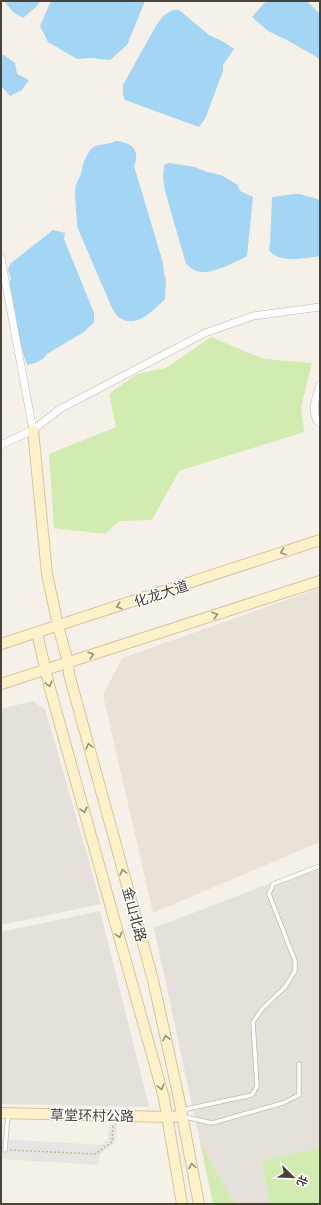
<svg xmlns="http://www.w3.org/2000/svg" width="321" height="1205" viewBox="0 0 321 1205" font-family="Manrope,'Noto Sans SC',sans-serif">
<style>
.residential{fill:#e9e3d7}
.industrial{fill:#e5e0da}
.green{fill:#d2ebb0}
.parking{fill:#e7e4e1}
.water{fill:#a3d5f4}
.lines{fill:none;stroke-linecap:round;stroke-linejoin:round}
.lane-casing{stroke:#c1b9ab;stroke-width:5}
.street-casing{stroke:#c1b9ab;stroke-width:8}
.secondary-casing{stroke:#d7c597;stroke-width:12}
.path{stroke:#c4b59b;stroke-width:1.5;stroke-dasharray:2 2;stroke-linecap:butt}
.lane{stroke:#fff;stroke-width:3.5}
.street{stroke:#fff;stroke-width:7}
.secondary{stroke:#fff1c9;stroke-width:10}
.oneway{stroke:#9b9179}
.labels{text-anchor:middle;dominant-baseline:central;stroke-width:3;stroke-linejoin:round;paint-order:stroke}
.street-label{font-size:14px;fill:#4a4237;stroke:#fff}
</style>
<rect width="100%" height="100%" fill="#f5f1e9"/>
<path class="residential" d="M320,588V842L153,913L103,695L122,658Z"/>
<g class="industrial">
<path d="M32,701L45,709L101,904L1,925V709Z"/>
<path d="M320,864V1148L262,1160L269,1204H235L200,1142L154,928Z"/>
<path d="M100,911L149,1107L1,1104V932Z"/>
</g>
<g class="green">
<path d="M211,337L264,359L312,363L301,407L304,432L179,471L152,520L119,521L105,534L54,528L49,454L116,427L109,394L137,374L166,368Z"/>
<path d="M200,1142L235,1204H213Z"/>
<path d="M320,1148V1204H269L262,1160Z"/>
</g>
<path class="parking" d="M117,1123L115,1143L100,1154L98,1165L1,1159V1139L101,1145L108,1139L109,1124Z"/>
<g class="water">
<path d="M4,1H40L37,6L23,18L13,12Z"/>
<path d="M51,1H145L127,45L110,60L91,58L77,59L48,42L40,26Z"/>
<path d="M269,1H307L320,14V59L287,40L268,31L252,17L264,3Z"/>
<path d="M173,10H179L209,35L222,41L234,49L223,65V71L205,119L199,127L125,100L123,95V85L157,24L164,15Z"/>
<path d="M1,55H4L15,63L17,74L29,80L22,90L10,96L1,86Z"/>
<path d="M116,141C131,142 141,150 134,166L163,263L164,274L166,279L165,299C154,310 136,329 120,318C116,316 114,311 112,308L78,229L77,224L75,193L76,185L81,174L84,161L90,150L95,146L111,143Z"/>
<path d="M169,163L195,167L207,172L221,175L238,185L240,191L253,197L247,256C235,262 211,276 196,271C193,270 189,266 186,264L165,191L163,178L164,165Z"/>
<path d="M294,194H300L320,200V256C305,258 279,264 269,250L270,244L272,197Z"/>
<path d="M53,230L65,233L64,239L94,313V322L84,332L47,354C42,362 35,363 27,365L8,308L9,283L11,278L8,270L10,264Z"/>
</g>
<g class="lines">
<defs>
<g id="lane">
<path d="M182,1110L252,1095L257,1086L253,1022L262,1009L285,987L295,971V961L269,894L273,884L320,866"/>
<path d="M185,1117L212,1123L283,1103L299,1095V1064"/>
<path d="M5,1150L8,1114"/>
</g>
<g id="street">
<path d="M1,258L33,430"/>
<path d="M320,385C316,397 311,409 317,421L320,423"/>
<path d="M1,445L33,430L60,409L205,333L253,316L320,307"/>
</g>
<g id="secondary">
<path d="M33,430L47,574L58,626L68,662L69,674L153,980L178,1094L199,1204"/>
<path d="M37,633L49,685L164,1098L182,1204"/>
<path d="M1,644L320,540"/>
<path d="M1,684L320,581"/>
<path d="M1,1113L168,1117L182,1116"/>
</g>
</defs>
<use href="#lane" class="lane-casing"/>
<use href="#street" class="street-casing"/>
<use href="#secondary" class="secondary-casing"/>
<path class="path" d="M10,1150L95,1154L112,1142L113,1124"/>
<use href="#lane" class="lane"/>
<use href="#street" class="street"/>
<use href="#secondary" class="secondary"/>
</g>
<defs><path id="oneway-chevron" d="M-2-3.5L2.5 0L-2 3.5" fill="none" stroke-width="1.6" stroke-linecap="round" stroke-linejoin="round"/></defs>
<g class="oneway">
<use href="#oneway-chevron" transform="translate(283 552) rotate(162)"/>
<use href="#oneway-chevron" transform="translate(119 606) rotate(162)"/>
<use href="#oneway-chevron" transform="translate(215 615) rotate(-18)"/>
<use href="#oneway-chevron" transform="translate(91 655) rotate(-18)"/>
<use href="#oneway-chevron" transform="translate(49 684) rotate(75)"/>
<use href="#oneway-chevron" transform="translate(89 746) rotate(-105)"/>
<use href="#oneway-chevron" transform="translate(84 810) rotate(74)"/>
<use href="#oneway-chevron" transform="translate(123 872) rotate(-105)"/>
<use href="#oneway-chevron" transform="translate(119 935) rotate(74)"/>
<use href="#oneway-chevron" transform="translate(166 1038) rotate(-102)"/>
<use href="#oneway-chevron" transform="translate(161 1087) rotate(74)"/>
<use href="#oneway-chevron" transform="translate(192 1166) rotate(-100)"/>
</g>
<g class="labels">
<g class="street-label">
<text transform="translate(161 593) rotate(-18)">化龙大道</text>
<text transform="translate(135 914) rotate(75)">金山北路</text>
<text transform="translate(92 1115) rotate(1)">草堂环村公路</text>
</g>
</g>
<rect width="321" height="1205" fill="none" stroke="#4a4237" stroke-width="4"/>
<g transform="translate(293 1177) rotate(113)" stroke="#ffffff" stroke-width="3" paint-order="stroke">
<path d="M0-3L7 15L0 10L-7 15Z" fill="#4a4237"/>
<text y="-6" font-size="11" font-weight="bold" text-anchor="middle" fill="#4a4237">北</text>
</g>
</svg>
